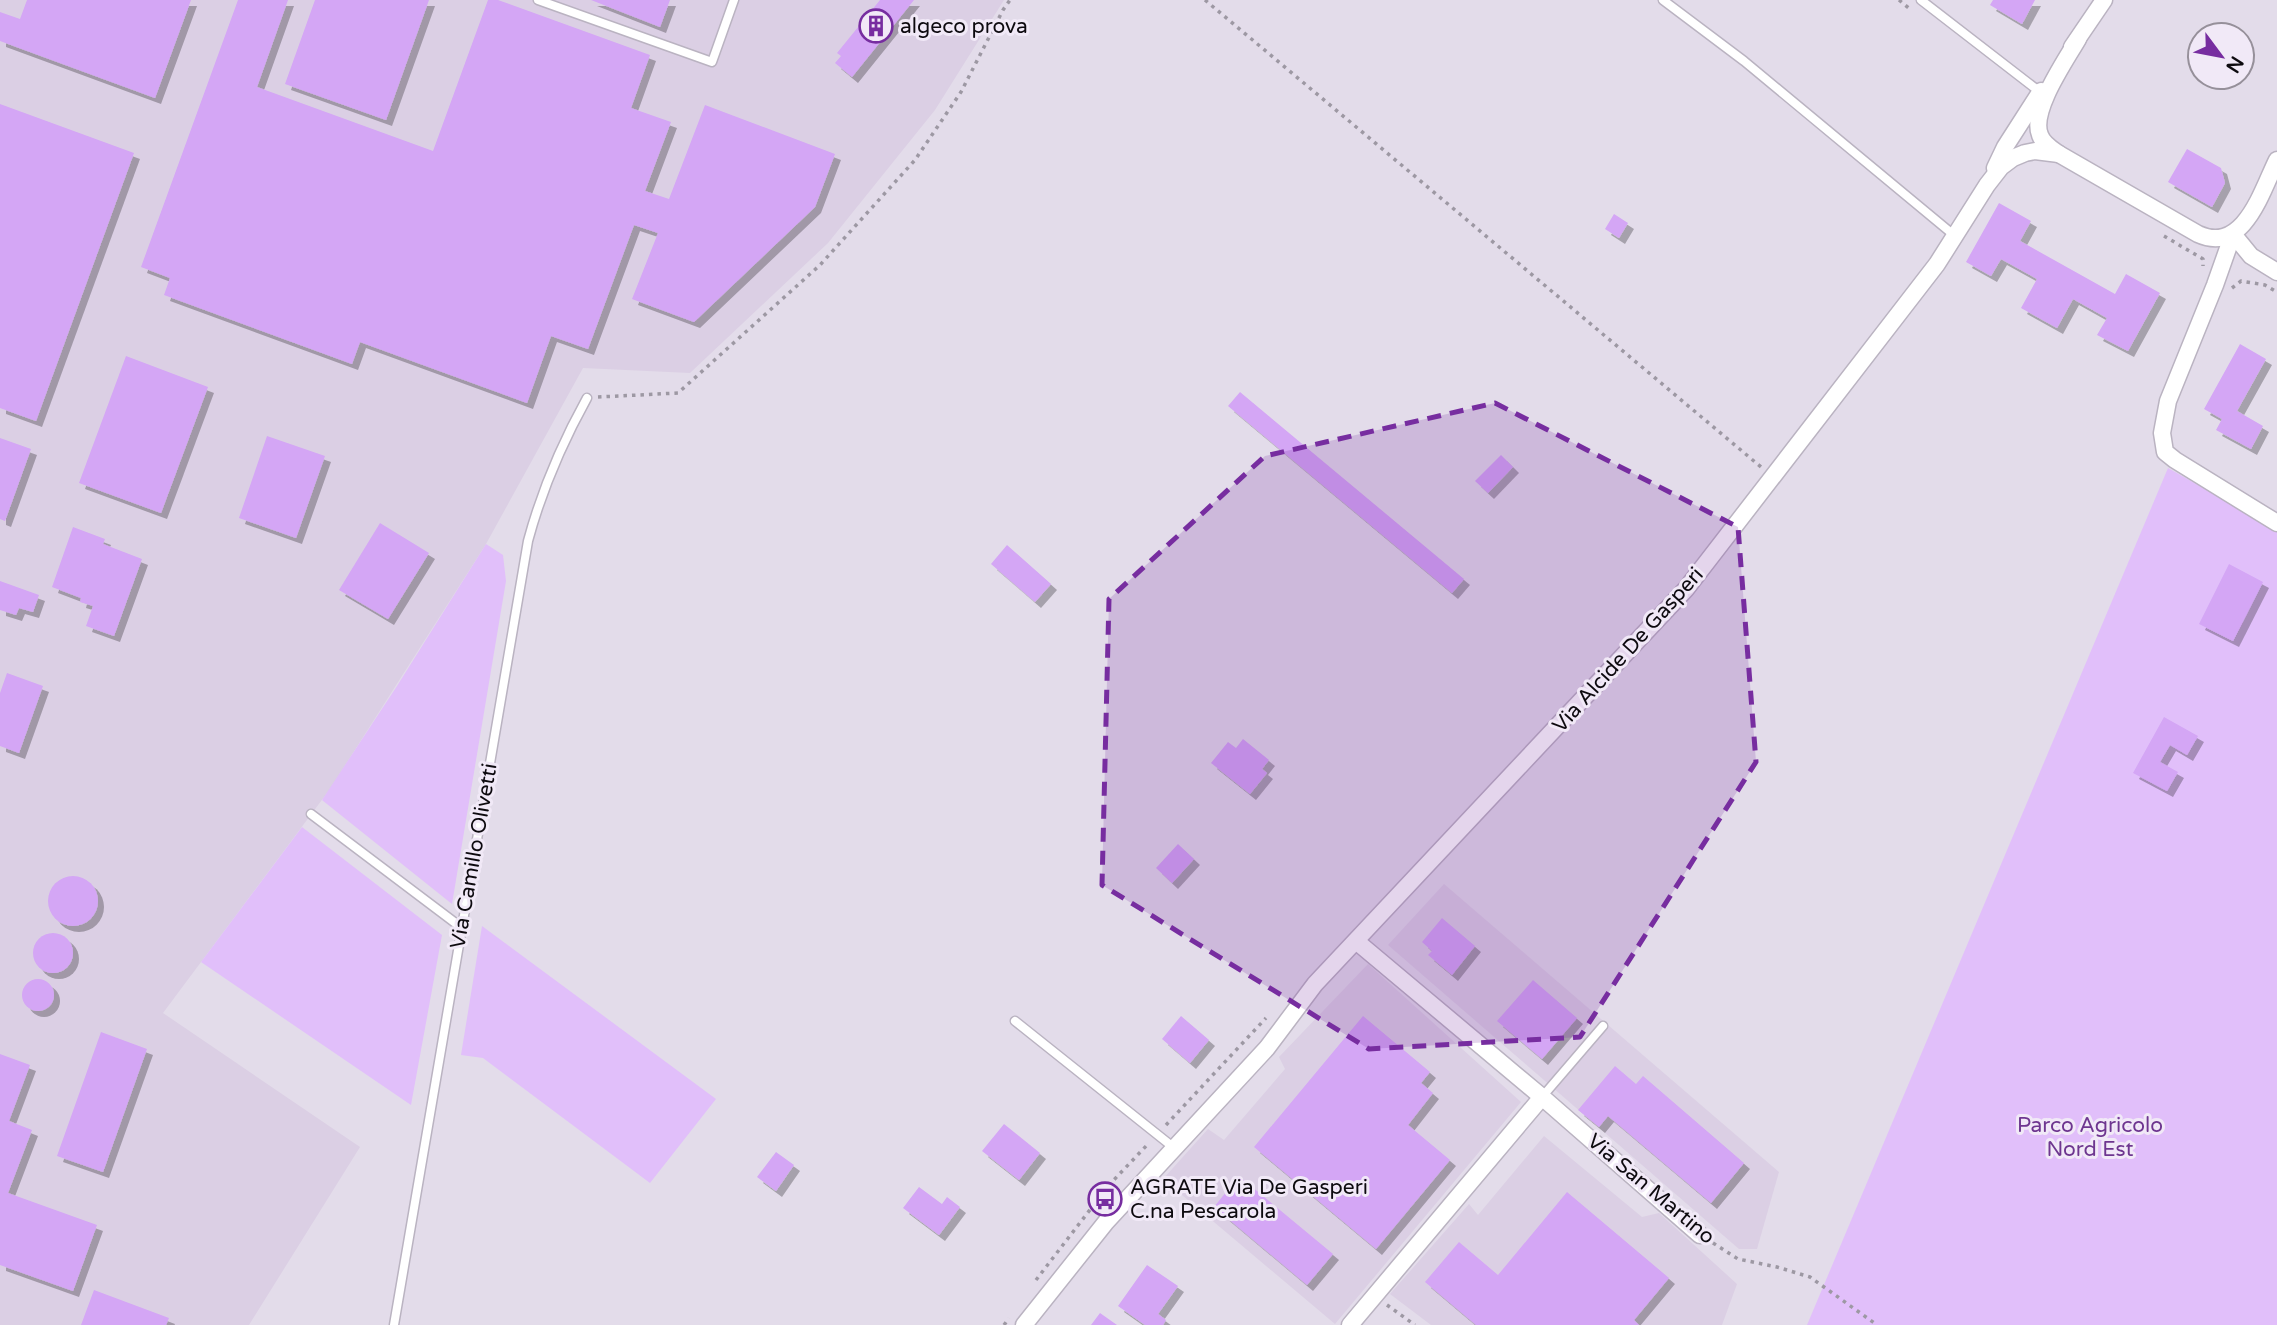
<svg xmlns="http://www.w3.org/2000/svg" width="2277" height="1325" viewBox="0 0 2277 1325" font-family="'Varela Round',sans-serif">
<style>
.built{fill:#dbcfe4}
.green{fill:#e1bffa}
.building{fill:#d4a6f5;filter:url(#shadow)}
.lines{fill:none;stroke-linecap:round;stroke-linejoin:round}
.service-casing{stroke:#bab3c1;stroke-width:11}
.minor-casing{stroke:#bab3c1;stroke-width:19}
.path{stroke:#9d98a3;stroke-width:3.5;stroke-dasharray:3.5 5;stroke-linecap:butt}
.service{stroke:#fff;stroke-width:8}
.minor{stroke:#fff;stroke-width:16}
.marked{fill:#772da0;fill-opacity:0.2;stroke:#772da0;stroke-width:5;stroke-dasharray:14 9;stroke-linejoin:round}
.labels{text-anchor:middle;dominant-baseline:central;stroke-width:6;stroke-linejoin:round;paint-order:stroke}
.poi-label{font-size:21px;fill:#0d0a0f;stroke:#f1e9f7;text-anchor:start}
.street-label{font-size:21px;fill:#0d0a0f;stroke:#f1e9f7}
.park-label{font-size:21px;fill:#6e3690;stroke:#f1e9f7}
</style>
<defs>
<filter id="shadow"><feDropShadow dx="6" dy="6" stdDeviation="0" flood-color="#0004"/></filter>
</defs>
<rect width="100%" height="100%" fill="#e3dcea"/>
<g class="built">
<path d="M0,0H1004L935,110L828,243L690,373L583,368L486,544L330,789L163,1013L360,1147L249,1325H0Z"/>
<path d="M1444,884L1779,1172L1757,1249H1739L1388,945Z"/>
<path d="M1368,964L1521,1102L1335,1324L1163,1179L1208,1129L1224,1140L1285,1069L1279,1057Z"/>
<path d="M1544,1136L1642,1217L1659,1213L1737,1284L1722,1325H1431L1390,1294L1469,1204L1478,1215Z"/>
</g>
<g class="green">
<path d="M2168,468L2277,530V1325H1807Z"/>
<path d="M486,544L503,555L506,581L452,904L322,800L397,686Z"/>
<path d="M302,827L442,935L411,1105L201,962Z"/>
<path d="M482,926L716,1099L650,1183L483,1058L461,1055Z"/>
</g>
<g class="building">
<path d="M27,0H191L155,98L0,41V12L20,19Z"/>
<path d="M238,0H288L257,87L433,151L488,0H498L650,55L631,108L671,122L645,191L669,199L705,105L835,154L815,207L694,322L632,299L658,233L634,225L588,349L551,336L527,403L360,342L352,364L164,295L170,278L141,267Z"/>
<path d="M315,0H429L386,120L285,84Z"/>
<path d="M591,0H670L660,27Z"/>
<path d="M880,0H914L852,77L835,63L841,56L837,53Z"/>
<path d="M1993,0H2035L2022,24L1990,5Z"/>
<path d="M0,104L134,153L36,421L0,408Z"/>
<path d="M2187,149L2221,168L2225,183L2212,207L2168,182Z"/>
<path d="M1999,203L2031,221L2020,241L2115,294L2126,274L2160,293L2128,351L2097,335L2107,318L2073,299L2057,328L2021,308L2037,279L2001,259L1991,276L1966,262Z"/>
<path d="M1614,214L1628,223L1619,238L1605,229Z"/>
<path d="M2240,344L2266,359L2237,411L2263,426L2251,449L2216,430L2222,419L2204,409Z"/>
<path d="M126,356L208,387L161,513L79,483Z"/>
<path d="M1240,392L1464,579L1452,593L1228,406Z"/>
<path d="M267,436L325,456L296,538L239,518Z"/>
<path d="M0,438L31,449L5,521L0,519Z"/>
<path d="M1501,455L1513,467L1488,493L1475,481Z"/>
<path d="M380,523L429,553L388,619L339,590Z"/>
<path d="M73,527L105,539L103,544L142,559L114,636L86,626L93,606L80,602L81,598L52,587Z"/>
<path d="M1007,545L1051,584L1035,602L991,564Z"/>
<path d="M2229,564L2263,582L2233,641L2199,624Z"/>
<path d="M0,581L39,595L33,612L19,608L16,615L0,610Z"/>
<path d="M7,673L43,686L19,753L0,746V693Z"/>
<path d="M2164,717L2198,736L2187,755L2170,745L2160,762L2178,772L2167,791L2133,773Z"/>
<path d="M1243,739L1269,760L1262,769L1267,773L1250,794L1211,763L1228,742L1236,748Z"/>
<path d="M1178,844L1194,859L1172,883L1156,868Z"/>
<circle cx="73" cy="901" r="25"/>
<path d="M1442,918L1475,946L1452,975L1428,955L1432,951L1422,942Z"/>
<circle cx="53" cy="953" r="20"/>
<circle cx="38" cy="995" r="16"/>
<path d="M1533,980L1577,1018L1542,1059L1497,1021Z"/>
<path d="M1181,1016L1209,1040L1190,1063L1162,1039Z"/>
<path d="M1363,1016L1430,1072L1421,1083L1433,1093L1408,1125L1450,1160L1376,1249L1254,1147Z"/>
<path d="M101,1032L147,1049L103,1172L57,1156Z"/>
<path d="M0,1054L30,1065L9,1121L32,1130L8,1193L97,1225L73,1291L0,1265Z"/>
<path d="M1615,1066L1636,1084L1643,1076L1744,1163L1711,1203L1608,1116L1599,1127L1578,1110Z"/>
<path d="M1004,1124L1040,1153L1019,1180L982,1151Z"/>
<path d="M776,1152L794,1165L776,1191L757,1177Z"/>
<path d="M1239,1176L1333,1254L1307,1285L1214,1207Z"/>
<path d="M919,1187L942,1204L947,1197L960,1207L939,1235L903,1208Z"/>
<path d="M1567,1192L1669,1278L1634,1320L1639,1325H1476L1425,1282L1459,1242L1498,1275Z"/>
<path d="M1147,1265L1178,1286L1158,1314L1166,1320L1163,1325H1145L1118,1306Z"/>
<path d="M94,1290L169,1318L166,1325H81Z"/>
<path d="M1100,1313L1117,1325H1091Z"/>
</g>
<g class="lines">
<defs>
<g id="service">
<path d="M538,0L712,62L734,0"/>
<path d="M1663,0L1744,61L1955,236"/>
<path d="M1921,0L2040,92"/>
<path d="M311,814L462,928"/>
<path d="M1015,1021L1173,1147"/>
<path d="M1542,1097L1603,1026"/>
<path d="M394,1325L528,541C542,489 561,445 587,398"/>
</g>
<g id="minor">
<path d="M2078,39C2066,60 2030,111 2040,135C2043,144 2052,149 2059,154L2198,234C2244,255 2262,190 2277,160"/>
<path d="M2072,47L2104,0"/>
<path d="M1995,168L2005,147L2041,91"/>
<path d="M2233,234L2215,285L2168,401L2162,433L2165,452L2175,460L2277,523"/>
<path d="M2233,234L2251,256L2277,272"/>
<path d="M1356,941L1542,1097L1700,1235"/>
<path d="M1024,1325L1106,1222L1267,1048L1315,984L1686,589L1937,264L1987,185L2001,167L2013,158L2025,153L2035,151L2059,154"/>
<path d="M1350,1325L1542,1097"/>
</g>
</defs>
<use href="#service" class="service-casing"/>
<use href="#minor" class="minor-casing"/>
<g class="path">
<path d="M1205,0L1761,467"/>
<path d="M1899,0L1911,10"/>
<path d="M2164,236L2203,259V266"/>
<path d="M2232,288L2241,281L2265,285L2277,292"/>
<path d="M598,397L678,393L820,265L915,160L961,92L1003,10L1010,0"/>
<path d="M1166,1125L1266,1018"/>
<path d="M1713,1243L1738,1259L1777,1267L1810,1277L1877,1325"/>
<path d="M1036,1280L1109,1185L1149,1143"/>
<path d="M1387,1305L1415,1325"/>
<path d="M1004,1325L1009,1318"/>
</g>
<use href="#service" class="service"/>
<use href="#minor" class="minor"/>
</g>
<path class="marked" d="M1495,403L1738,527L1756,762L1580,1037L1369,1049L1102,885L1109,599L1265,456Z"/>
<defs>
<symbol id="building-ring" viewBox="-11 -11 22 22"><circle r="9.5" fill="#f1e9f7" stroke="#772da0" stroke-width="1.5"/><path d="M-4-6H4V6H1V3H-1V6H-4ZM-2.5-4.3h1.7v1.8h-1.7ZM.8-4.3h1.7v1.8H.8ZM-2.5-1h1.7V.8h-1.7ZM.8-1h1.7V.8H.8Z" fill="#772da0"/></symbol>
<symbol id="bus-ring" viewBox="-11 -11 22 22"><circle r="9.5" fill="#f1e9f7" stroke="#772da0" stroke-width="1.5"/><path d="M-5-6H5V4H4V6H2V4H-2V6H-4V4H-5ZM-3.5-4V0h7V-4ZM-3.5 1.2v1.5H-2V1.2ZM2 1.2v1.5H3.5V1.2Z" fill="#772da0"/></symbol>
</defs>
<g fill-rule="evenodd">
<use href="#building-ring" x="857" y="7" width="38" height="38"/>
<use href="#bus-ring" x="1086" y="1180" width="38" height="38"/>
</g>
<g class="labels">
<g class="poi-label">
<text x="900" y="26">algeco prova</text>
<text x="1130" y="1187">AGRATE Via De Gasperi<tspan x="1130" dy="24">C.na Pescarola</tspan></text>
</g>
<g class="street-label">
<text transform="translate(1628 650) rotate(-48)">Via Alcide De Gasperi</text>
<text transform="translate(474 856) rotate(-80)">Via Camillo Olivetti</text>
<text transform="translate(1651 1189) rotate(40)">Via San Martino</text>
</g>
<g class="park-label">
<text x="2090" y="1125">Parco Agricolo<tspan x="2090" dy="24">Nord Est</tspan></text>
</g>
</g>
<g transform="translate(2221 56) rotate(122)"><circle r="33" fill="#f1e9f7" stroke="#96909a" stroke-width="2"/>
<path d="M0-5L12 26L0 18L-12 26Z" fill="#772da0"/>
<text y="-10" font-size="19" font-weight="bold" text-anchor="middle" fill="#0d0a0f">N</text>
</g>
</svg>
